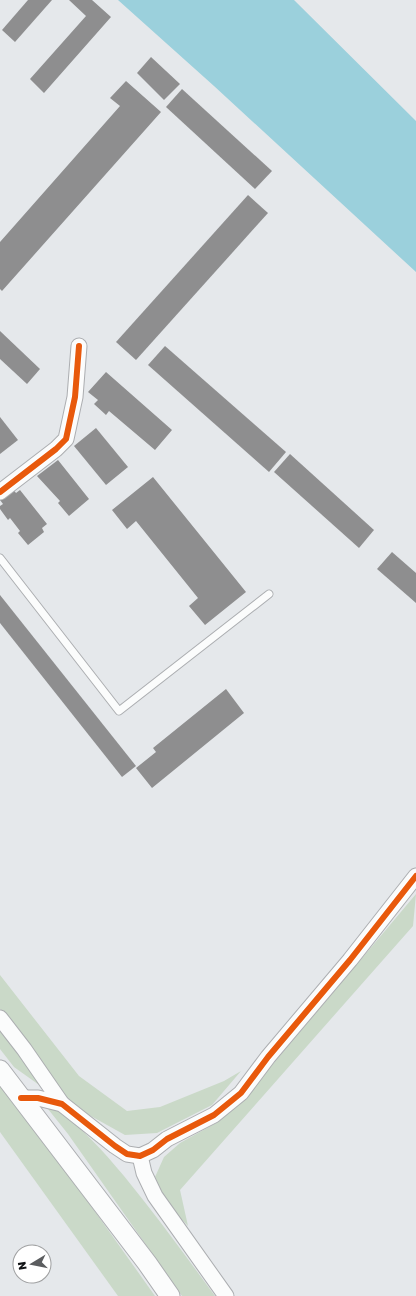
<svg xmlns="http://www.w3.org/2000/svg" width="416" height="1296" viewBox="0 0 416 1296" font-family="'Golos Text',sans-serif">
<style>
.green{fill:#cad9c8}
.water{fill:#9bd0dc}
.building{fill:#8e8e8f}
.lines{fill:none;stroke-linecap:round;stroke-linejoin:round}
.service-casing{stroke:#acaeb1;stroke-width:9}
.minor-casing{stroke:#acaeb1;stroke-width:17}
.tertiary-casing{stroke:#acaeb1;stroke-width:21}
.service{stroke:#fbfcfc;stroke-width:7}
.minor{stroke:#fbfcfc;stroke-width:15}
.tertiary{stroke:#fbfcfc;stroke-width:19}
.cycleway-casing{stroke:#fff;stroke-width:8}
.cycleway{stroke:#e8590c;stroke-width:6}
</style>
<rect width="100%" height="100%" fill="#e5e8eb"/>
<g class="green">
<path d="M416,894L413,926L180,1190L188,1226L160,1197L155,1177L164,1157L180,1143L216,1123L262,1077Z"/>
<path d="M0,975L79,1076L127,1111L160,1107L224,1081L241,1071L212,1105L157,1133L125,1135L71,1105L0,1009Z"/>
<path d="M0,1026L49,1092L14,1067L0,1049Z"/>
<path d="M0,1084L52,1151L155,1296H118L0,1132Z"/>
<path d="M54,1108C81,1126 103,1151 124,1176C156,1215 185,1255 215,1296H182L68,1134L48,1109Z"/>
</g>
<path class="water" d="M118,0H294L416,121V272L214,86Z"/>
<g class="building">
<path d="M28,0H52L15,42L2,30Z"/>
<path d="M69,0H92L111,17L44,93L30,79L86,16Z"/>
<path d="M151,57L180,84L164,100L137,73Z"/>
<path d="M126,81L161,112L2,291L0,289V242L120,106L110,98Z"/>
<path d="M182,89L272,171L255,189L166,107Z"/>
<path d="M248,195L268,213L136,360L116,342Z"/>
<path d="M0,331L40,369L27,384L0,359Z"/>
<path d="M165,346L286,452L269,472L148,365Z"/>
<path d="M106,372L172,430L155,450L109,411L106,415L94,404L98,400L88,392Z"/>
<path d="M0,417L18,440L0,454Z"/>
<path d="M96,428L128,467L106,485L74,446Z"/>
<path d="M290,454L374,530L359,548L274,472Z"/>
<path d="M58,460L89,499L69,516L58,503L60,501L37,476Z"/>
<path d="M153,477L246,592L205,625L189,606L198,598L136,521L127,529L112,510Z"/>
<path d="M12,488L16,493L20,490L47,524L42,528L44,532L28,545L18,533L20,531L10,518L8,520L0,509V506L3,504L0,500V498Z"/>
<path d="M392,552L416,573V603L377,569Z"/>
<path d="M0,595L136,766L122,777L0,623Z"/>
<path d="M226,689L244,713L152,788L136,768L156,752L153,748Z"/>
</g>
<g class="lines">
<defs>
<path id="service" d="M0,558L119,711L269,594"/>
<g id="minor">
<path d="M0,492L56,449L66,439L75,397L79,346"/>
<path d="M0,1018L24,1049L62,1104"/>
<path d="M21,1098H38L62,1104L115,1146L127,1154L140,1156L153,1150L167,1139L214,1115L241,1093L268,1057L350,960L416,876"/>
<path d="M140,1156L144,1173L155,1196L226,1296"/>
</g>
<path id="tertiary" d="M0,1070L147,1263L170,1296"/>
</defs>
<use href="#service" class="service-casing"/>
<use href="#minor" class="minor-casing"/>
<use href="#tertiary" class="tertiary-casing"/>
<use href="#service" class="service"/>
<use href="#minor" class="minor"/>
<use href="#tertiary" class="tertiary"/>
<defs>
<g id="cycleway">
<path d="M0,492L56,449L66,439L75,397L79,346"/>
<path d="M21,1098H38L62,1104L115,1146L127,1154L140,1156L153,1150L167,1139L214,1115L241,1093L268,1057L350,960L416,876"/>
</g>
</defs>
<use href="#cycleway" class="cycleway-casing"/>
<use href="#cycleway" class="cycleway"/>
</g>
<g transform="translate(32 1264) rotate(260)"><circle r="19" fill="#ffffff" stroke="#9fa0a1"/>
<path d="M0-3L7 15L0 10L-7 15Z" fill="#5b5d5f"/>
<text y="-6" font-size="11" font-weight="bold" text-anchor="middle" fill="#101214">N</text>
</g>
</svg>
